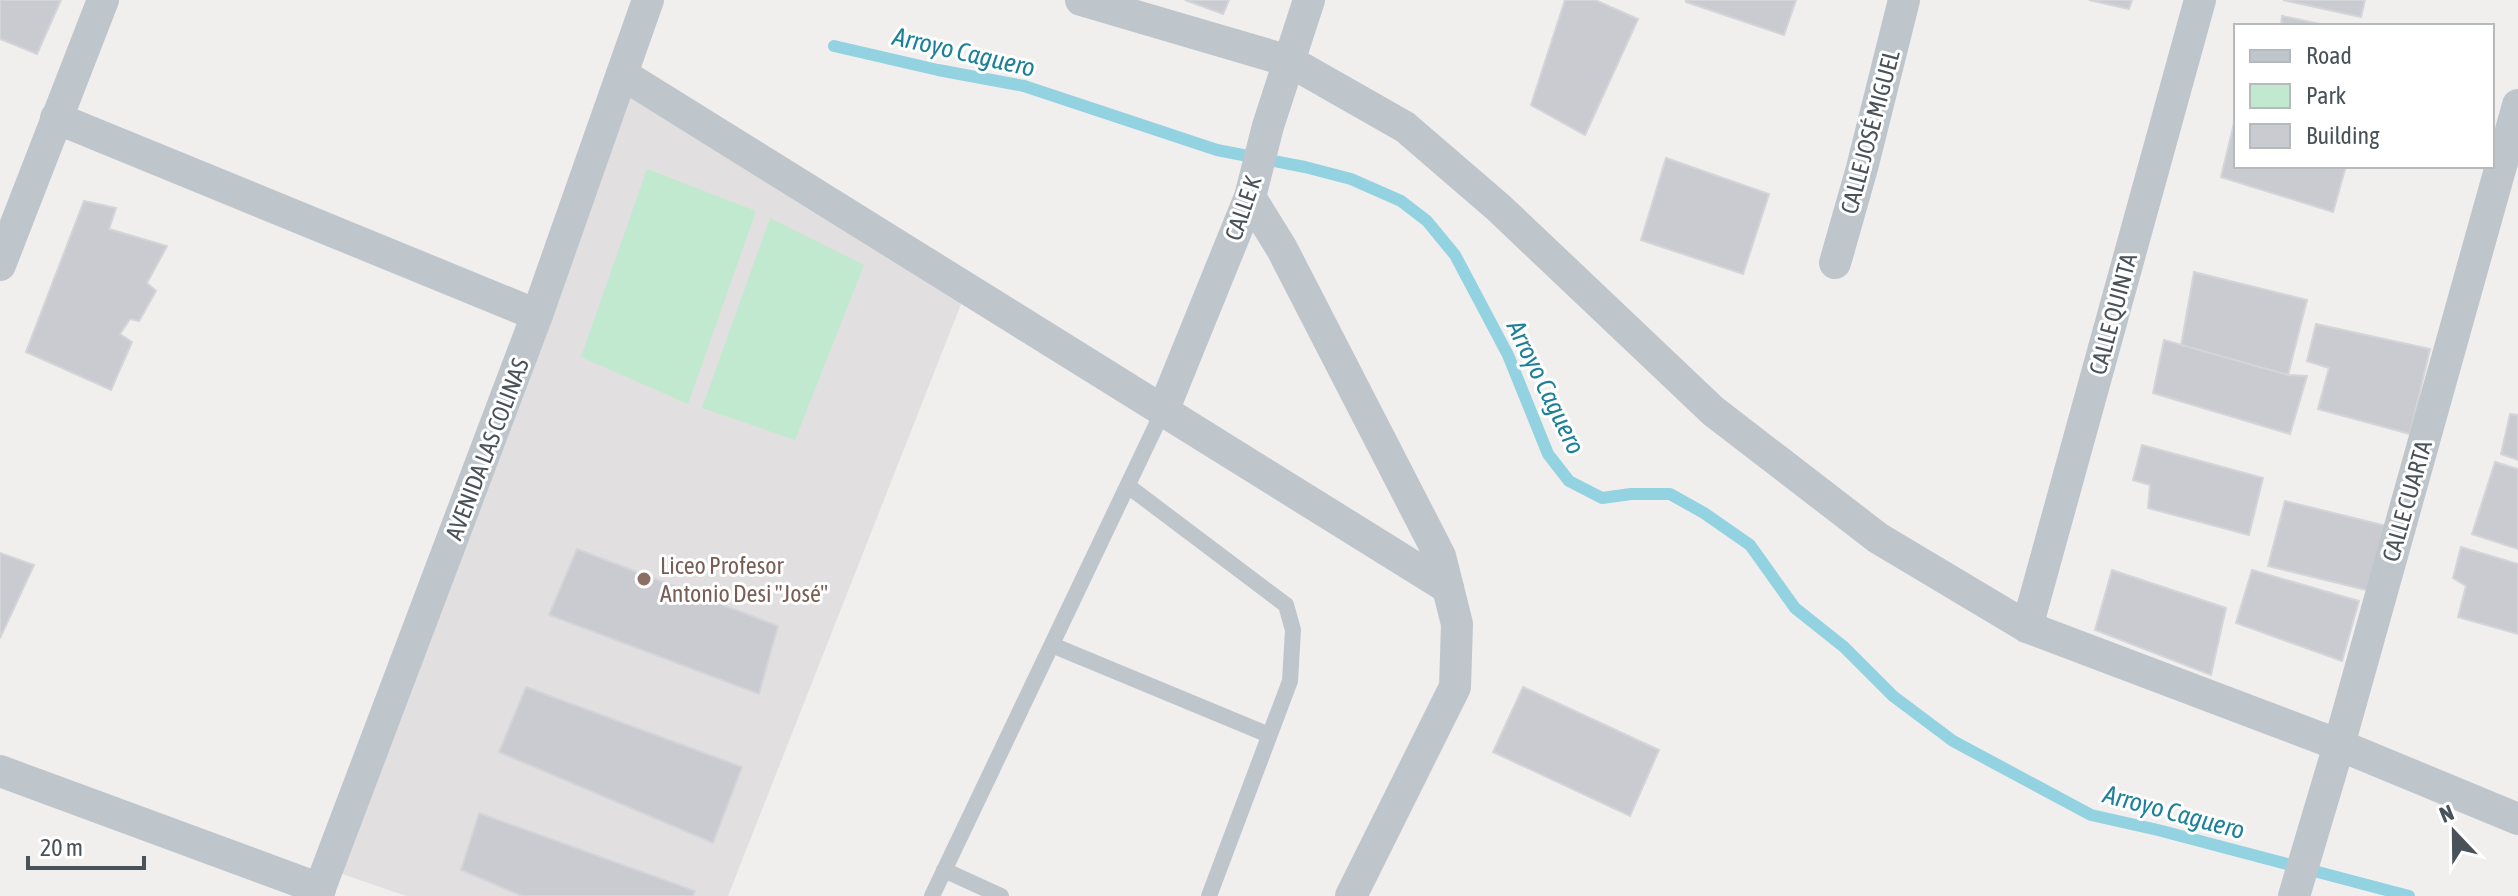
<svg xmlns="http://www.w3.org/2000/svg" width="2518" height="896" viewBox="0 0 2518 896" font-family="'Asap Condensed',sans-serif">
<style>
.education{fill:#e1dfe0}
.green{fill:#c1e9d0}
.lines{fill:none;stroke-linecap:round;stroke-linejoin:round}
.stream{stroke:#93d3e1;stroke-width:12}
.building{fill:#c9cbd0;stroke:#d3d5d9;stroke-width:2}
.lane{stroke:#bec6cc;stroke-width:16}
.street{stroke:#bec6cc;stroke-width:32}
.education-dot{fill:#8d6e63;stroke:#fff;stroke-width:3}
.labels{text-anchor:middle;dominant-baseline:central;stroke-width:6;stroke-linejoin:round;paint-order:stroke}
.street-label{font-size:24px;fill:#495259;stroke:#fff}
.education-label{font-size:24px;fill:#785e54;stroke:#fff;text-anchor:start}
.water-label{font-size:26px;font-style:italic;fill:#1c8198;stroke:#fff}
</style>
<rect width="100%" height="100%" fill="#f1eeee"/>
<path class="education" d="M622,74L967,289L728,896H406L328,869Z"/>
<g class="green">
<path d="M647,169L756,211L688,404L581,357Z"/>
<path d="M770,218L864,265L795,440L702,408Z"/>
</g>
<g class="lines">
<path class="stream" d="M834,46L938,70L1024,86L1217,150L1305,167L1351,179L1401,201L1427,221L1455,255L1508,355L1548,454L1569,481L1602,498L1631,494H1670L1704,513L1750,545L1795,608L1844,647L1893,696L1953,741L2091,815L2158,830L2409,896"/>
</g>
<g class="building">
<path d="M0,0H61L37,54L0,39Z"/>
<path d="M1185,0H1229L1223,14Z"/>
<path d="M1565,0H1595L1638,19L1585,135L1531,105Z"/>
<path d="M1686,0H1796L1784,35L1686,2Z"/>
<path d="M2089,0H2132L2129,9Z"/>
<path d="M2283,0H2365L2361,17Z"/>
<path d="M2282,16L2329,26H2281Z"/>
<path d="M2236,115V166H2346L2333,212L2221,177Z"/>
<path d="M1666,158L1769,194L1743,274L1641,240Z"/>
<path d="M84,201L116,208L109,229L167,246L147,283L156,291L139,321L130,319L120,334L132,342L111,390L26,352Z"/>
<path d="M2194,272L2307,300L2288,375L2181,346Z"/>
<path d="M2316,324L2430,349L2410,434L2318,409L2329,368L2307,361Z"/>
<path d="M2164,340L2288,375L2307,376L2290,434L2153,393Z"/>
<path d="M2510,414L2518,415V460L2501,454Z"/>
<path d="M2142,445L2263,478L2249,535L2148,508L2150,485L2133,480Z"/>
<path d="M2495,462L2518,469V549L2472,534Z"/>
<path d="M2285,501L2411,532L2395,597L2268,566Z"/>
<path d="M2461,547L2518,564V634L2458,617L2466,586L2453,578Z"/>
<path d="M577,549L778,626L759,694L549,615Z"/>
<path d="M0,553L34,565L0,638Z"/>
<path d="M2112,570L2226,608L2211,675L2095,630Z"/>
<path d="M2252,570L2359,601L2342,661L2236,623Z"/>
<path d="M526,687L742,767L713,843L499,752Z"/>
<path d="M1523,687L1659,750L1630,816L1493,752Z"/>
<path d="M479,813L695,891L693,896H522L461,870Z"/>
</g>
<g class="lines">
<g class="lane">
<path d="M1128,486L1286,605L1293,630L1290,681L1209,896"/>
<path d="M1052,645L1269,735"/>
<path d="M944,870L1001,896"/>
<path d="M932,896L1163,411"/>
</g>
<g class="street">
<path d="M1081,0L1289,61L1405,127L1499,208L1713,411L1878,538L2027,627L2339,745L2518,819"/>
<path d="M622,74L1448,588"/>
<path d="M56,118L537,315"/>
<path d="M1250,197L1282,249L1440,556L1457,624L1455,687L1351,896"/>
<path d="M1835,263L1862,168L1904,0"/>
<path d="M0,265L103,0"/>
<path d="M1163,411L1250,197L1268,126L1309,0"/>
<path d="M2027,627L2200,0"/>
<path d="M0,771L320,889"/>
<path d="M317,896L537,315L648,0"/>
<path d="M2294,896L2339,745L2518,105"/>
</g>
</g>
<circle class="education-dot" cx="644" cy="579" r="8"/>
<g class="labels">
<g class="street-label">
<text transform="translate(1870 132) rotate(-75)">CALLE JOSÉ MIGUEL</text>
<text transform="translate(1243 208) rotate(-71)">CALLE K</text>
<text transform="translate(2113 314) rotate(-75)">CALLE QUINTA</text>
<text transform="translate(487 449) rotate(-69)">AVENIDA LAS COLINAS</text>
<text transform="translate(2407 501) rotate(-74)">CALLE CUARTA</text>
</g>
<g class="education-label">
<text x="660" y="565">Liceo Profesor<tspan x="660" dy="28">Antonio Desi "José"</tspan></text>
</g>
<g class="water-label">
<text transform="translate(964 52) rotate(13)">Arroyo Caguero</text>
<text transform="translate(1546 387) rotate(64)">Arroyo Caguero</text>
<text transform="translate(2174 812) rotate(15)">Arroyo Caguero</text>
</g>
</g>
<rect x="2234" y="24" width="260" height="144" fill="#ffffff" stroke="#b6babd" stroke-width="2"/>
<rect x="2250" y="50" width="40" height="12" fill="#bec6cc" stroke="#b6babd" stroke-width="2"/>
<text x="2306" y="64" font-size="24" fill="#495259">Road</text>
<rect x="2250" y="84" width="40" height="24" fill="#c1e9d0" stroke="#b6babd" stroke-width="2"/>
<text x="2306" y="104" font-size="24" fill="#495259">Park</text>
<rect x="2250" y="124" width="40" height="24" fill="#c9cbd0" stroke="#b6babd" stroke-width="2"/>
<text x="2306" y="144" font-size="24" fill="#495259">Building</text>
<g transform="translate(2454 832) rotate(338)" stroke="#ffffff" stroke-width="6" paint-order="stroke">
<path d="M0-6L14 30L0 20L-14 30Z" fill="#495259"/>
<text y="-12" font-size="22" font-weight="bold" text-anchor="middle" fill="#495259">N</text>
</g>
<path d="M28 856v12h116v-12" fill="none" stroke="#495259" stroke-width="4"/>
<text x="40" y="856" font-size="24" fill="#495259" stroke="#ffffff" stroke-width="6" paint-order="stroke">20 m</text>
</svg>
